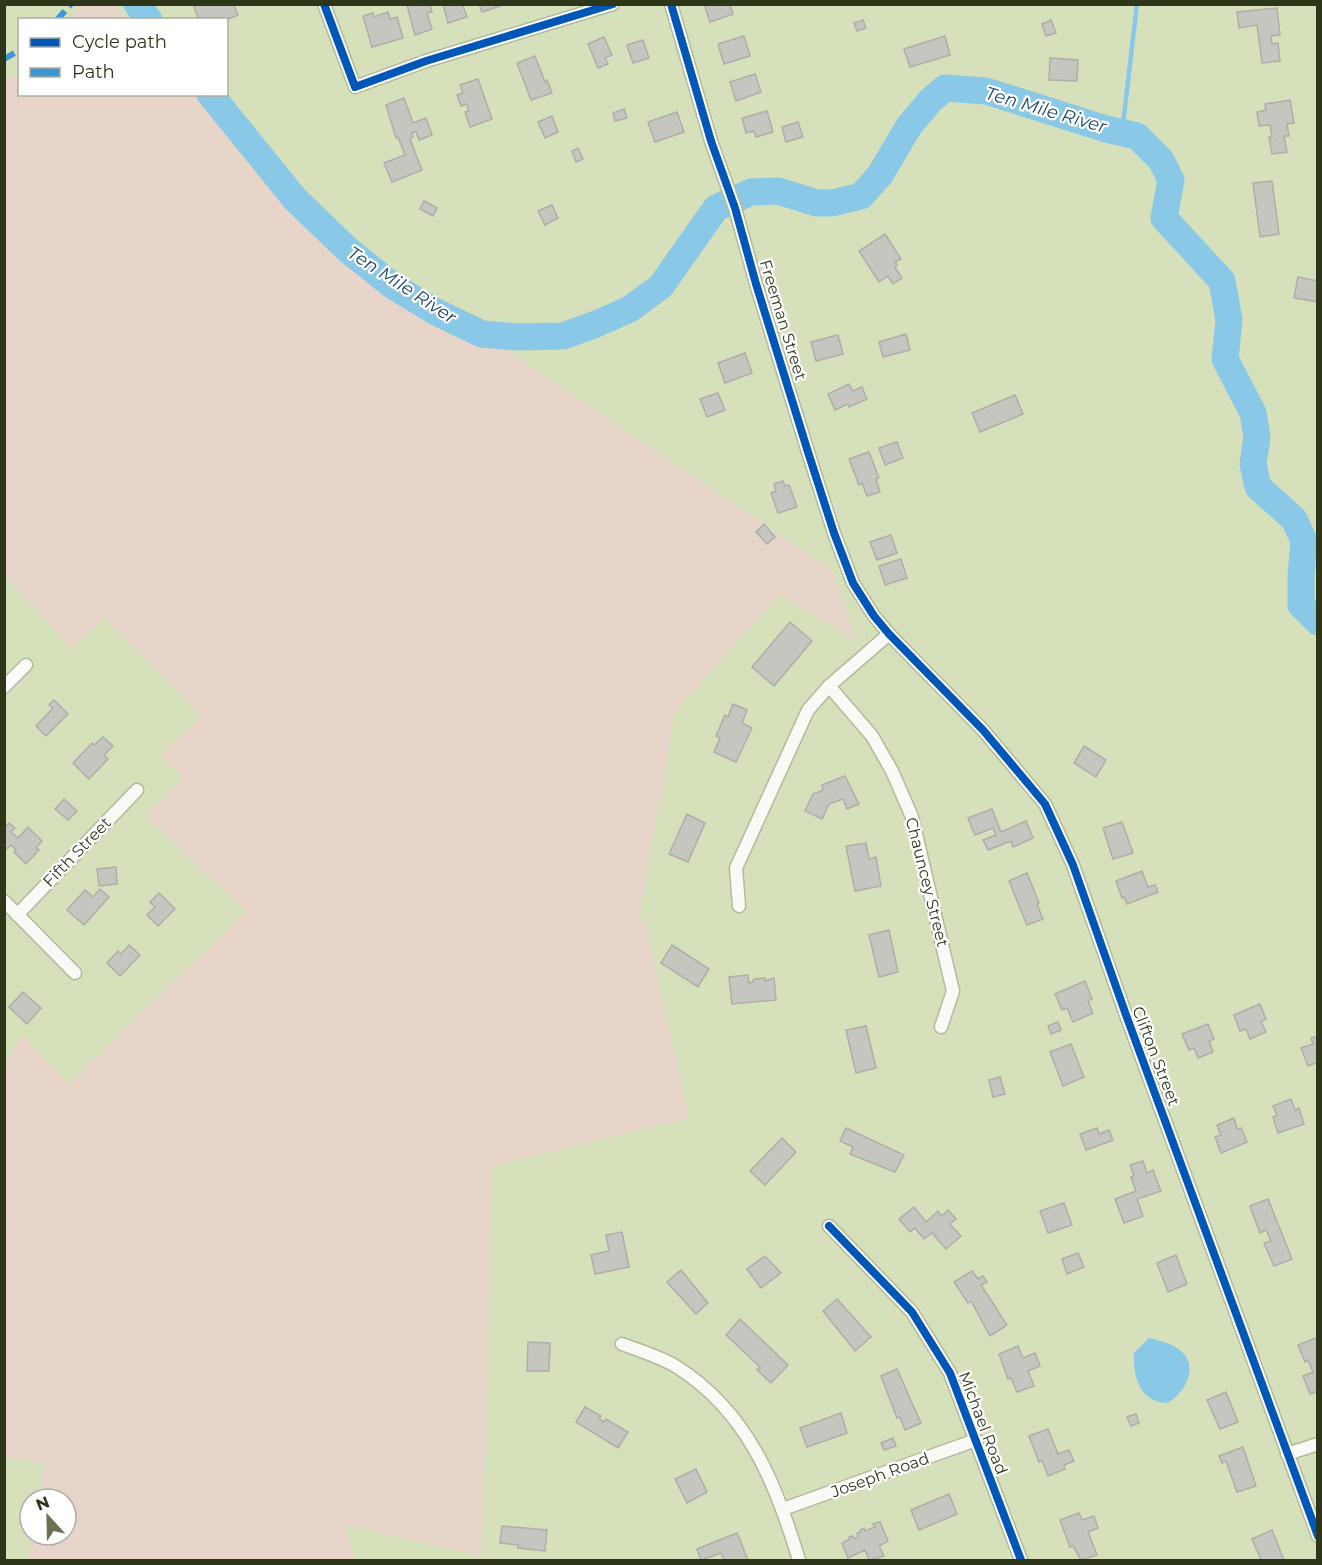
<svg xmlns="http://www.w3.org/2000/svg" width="1322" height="1565" viewBox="0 0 1322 1565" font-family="Montserrat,sans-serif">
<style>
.green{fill:#e7d5c9}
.water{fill:#89c8e6}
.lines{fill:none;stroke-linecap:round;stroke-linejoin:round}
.stream{stroke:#89c8e6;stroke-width:4.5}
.river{stroke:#89c8e6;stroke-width:27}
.building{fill:#c6c6c1;stroke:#adaea8;stroke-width:1.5}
.minor-casing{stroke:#b1ba9c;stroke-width:15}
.minor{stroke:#f9faf5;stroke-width:12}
.quiet{stroke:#3c98d4;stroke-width:6;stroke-dasharray:12 6;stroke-linecap:butt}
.cycleway-casing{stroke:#fff;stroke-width:11}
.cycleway{stroke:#0057b8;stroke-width:8}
.labels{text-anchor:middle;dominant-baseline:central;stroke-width:4.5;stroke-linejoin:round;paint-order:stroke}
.street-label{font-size:16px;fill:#2e361a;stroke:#fff}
.water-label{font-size:18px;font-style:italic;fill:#184665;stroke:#fff}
</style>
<rect width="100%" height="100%" fill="#d6e1bb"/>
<g class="green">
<path d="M80,5H115L128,19H67Z"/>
<path d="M19,73L20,94L194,95L244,152L286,186L444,308L833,571L856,641L780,594L675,711L638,922H645L689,1118L492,1166L482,1556L346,1525L355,1560H28L33,1535H66V1499H39L45,1464L5,1456L4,1230L7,1226L4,1224V1064L22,1035L70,1086L75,1077L247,912L146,815L183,779L161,755L202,716L105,617L71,649L5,574L4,80Z"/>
</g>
<path class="water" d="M1149,1338C1159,1340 1173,1344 1181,1351C1200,1367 1184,1395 1167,1403C1139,1402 1133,1376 1134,1353Z"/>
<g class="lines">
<path class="stream" d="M1122,133L1137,4"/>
<g class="river">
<path d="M137,4L149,20"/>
<path d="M210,94L295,199L348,250L393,286L436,312L482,334L518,337L563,336L596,324L630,309L661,286L716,208L751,192L778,191L817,203H832L861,196L880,175L909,126L930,101L945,88L986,91L1106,129L1137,136L1161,160L1171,180L1164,218L1222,281L1229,320L1225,359L1253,413L1257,437L1253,464L1258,487L1294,519L1304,541L1301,575V605L1318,622"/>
</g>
</g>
<g class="building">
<path d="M193,4H233L238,15L226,20H199Z"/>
<path d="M430,4L432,12L427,13L432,29L415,35L407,5Z"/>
<path d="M443,4H468L463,6L467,17L448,23Z"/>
<path d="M479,4H499L500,6L482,12Z"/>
<path d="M704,4H730L733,14L710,22Z"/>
<path d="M1277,8L1280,35L1271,36L1272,44L1278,43L1280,61L1262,63L1257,25L1239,28L1237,12Z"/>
<path d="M388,12L390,19L397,17L403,38L372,47L363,16L373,13L374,17Z"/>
<path d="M863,20L866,28L857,31L854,23Z"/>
<path d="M1051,20L1056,33L1046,36L1042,24Z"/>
<path d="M744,36L750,56L724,64L718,44Z"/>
<path d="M945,36L950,55L910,67L904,49Z"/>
<path d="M604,37L612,55L605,58L608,64L598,68L588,44Z"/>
<path d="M643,40L649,58L633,63L627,45Z"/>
<path d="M535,56L545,82L547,80L552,93L531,100L517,63Z"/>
<path d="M1050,58L1078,60L1077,81L1049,80Z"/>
<path d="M755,74L761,92L736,101L730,82Z"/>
<path d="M478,79L492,119L470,127L465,112L469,111L467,104L461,106L457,95L463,93L460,85Z"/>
<path d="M404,98L413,123L426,118L432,135L419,140L416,131L412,133L413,137L410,139L422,170L392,182L384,163L405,155L398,137L396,138L386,105Z"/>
<path d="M1290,100L1294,123L1287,124L1289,136H1284L1287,152L1272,154L1269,137H1272L1270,125L1259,126L1257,112L1266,110L1265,104Z"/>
<path d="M624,109L627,118L615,121L613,113Z"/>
<path d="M767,111L773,132L756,137L754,131L746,133L742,118Z"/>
<path d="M677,112L684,132L655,142L648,122Z"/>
<path d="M552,116L558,132L545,138L538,122Z"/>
<path d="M798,122L803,137L786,142L782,127Z"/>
<path d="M578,148L583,159L576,162L572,151Z"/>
<path d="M1272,181L1279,234L1260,237L1253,183Z"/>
<path d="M424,201L437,208L433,216L420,209Z"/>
<path d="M552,205L558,218L545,225L538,211Z"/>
<path d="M885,234L901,259L895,262L897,265L895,267L902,278L893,284L888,276L879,282L859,251Z"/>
<path d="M1298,277L1318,281V302L1294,298Z"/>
<path d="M906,334L910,350L883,357L879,342Z"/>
<path d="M838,335L843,354L816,361L811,342Z"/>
<path d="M745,353L752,373L725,383L718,363Z"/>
<path d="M849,384L853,391L862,387L867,399L849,407L848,404L835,410L828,394Z"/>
<path d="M718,393L725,410L707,417L700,399Z"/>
<path d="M1015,395L1023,414L980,432L972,413Z"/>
<path d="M897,442L903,458L885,465L879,448Z"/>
<path d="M869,452L879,478L876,479L880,492L867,496L862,483L859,485L849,459Z"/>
<path d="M783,481L785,486L789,485L797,507L778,513L771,493L776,491L774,484Z"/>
<path d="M764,524L775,537L767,544L756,532Z"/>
<path d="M891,535L897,553L877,560L870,542Z"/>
<path d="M901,559L907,578L885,585L879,566Z"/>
<path d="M790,622L812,641L774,686L752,667Z"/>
<path d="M54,700L68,714L46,736L36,726L53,708L49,705Z"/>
<path d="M733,704L747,710L742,723L752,728L736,762L714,752L720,738L716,736L725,715L728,717Z"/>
<path d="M103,737L113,746L104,755L108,759L89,779L73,763L92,743L94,745Z"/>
<path d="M1084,746L1106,760L1096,777L1074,763Z"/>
<path d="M845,776L859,804L847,809L843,799L829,804L822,819L805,811L813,794L823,790L822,785Z"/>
<path d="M64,799L77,811L68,820L55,809Z"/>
<path d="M992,809L1001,832L1026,821L1033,838L1013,847L1011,841L988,850L983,840L996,835L993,828L975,835L968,818Z"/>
<path d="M687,814L705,823L688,862L669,854Z"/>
<path d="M1122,822L1133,853L1113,859L1103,828Z"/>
<path d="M9,823L15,828L11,832L18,838L28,827L42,841L36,848L39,850L26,864L14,852L16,850L11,845L4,851V824L6,826Z"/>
<path d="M866,843L869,859L876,857L881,886L855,891L846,846Z"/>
<path d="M116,867L117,884L99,886L97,869Z"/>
<path d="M1142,871L1148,887L1155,885L1158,892L1127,904L1124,897L1122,898L1116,881Z"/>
<path d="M1027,873L1039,903L1037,904L1043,919L1027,925L1009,881Z"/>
<path d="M100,889L109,897L84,925L67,910L85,890L93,897Z"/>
<path d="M159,893L175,909L158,926L147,915L155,907L150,902Z"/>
<path d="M889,930L898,972L879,977L869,935Z"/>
<path d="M129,945L140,955L120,976L107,963L118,951L121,954Z"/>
<path d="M672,945L709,969L698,987L661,963Z"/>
<path d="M748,975L749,983L752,982L754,979L765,978V981L774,978L776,1000L732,1004L729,977Z"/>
<path d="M1085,981L1092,999L1088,1001L1093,1013L1073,1022L1067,1008L1062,1010L1055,994Z"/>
<path d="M23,992L41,1008L27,1024L9,1007Z"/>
<path d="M1260,1004L1266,1019L1261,1022L1266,1032L1250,1039L1246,1029L1240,1031L1234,1015Z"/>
<path d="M1058,1022L1061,1030L1051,1034L1048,1026Z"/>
<path d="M1208,1024L1214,1039L1209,1041L1213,1052L1198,1058L1194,1048L1189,1050L1182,1034Z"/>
<path d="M866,1026L876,1068L856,1073L846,1030Z"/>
<path d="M1318,1036V1062L1308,1066L1301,1048L1313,1044L1311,1038Z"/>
<path d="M1071,1044L1084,1077L1063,1086L1050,1052Z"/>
<path d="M1000,1077L1005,1094L993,1097L989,1080Z"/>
<path d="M1291,1099L1295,1110L1299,1108L1304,1124L1278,1133L1273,1117L1277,1115L1273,1106Z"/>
<path d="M1234,1118L1237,1129L1241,1128L1247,1142L1221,1153L1215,1137L1221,1135L1217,1125Z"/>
<path d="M846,1128L904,1155L895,1172L850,1154L853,1147L840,1141Z"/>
<path d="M1097,1128L1099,1134L1109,1130L1113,1140L1086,1150L1080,1134Z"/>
<path d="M782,1138L796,1152L765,1185L750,1171Z"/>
<path d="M1143,1161L1147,1173L1153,1170L1161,1191L1137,1199L1143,1216L1124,1223L1115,1199L1136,1191L1131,1177L1134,1176L1130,1165Z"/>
<path d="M1268,1199L1292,1259L1274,1266L1264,1243L1271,1241L1266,1230L1260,1233L1250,1206Z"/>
<path d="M1064,1203L1072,1225L1048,1233L1040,1211Z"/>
<path d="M914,1207L926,1222L938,1211L942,1216L948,1210L956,1219L950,1224L961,1236L946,1249L932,1233L924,1239L915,1228L910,1232L899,1219Z"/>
<path d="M622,1232L629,1267L595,1274L591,1255L609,1251L606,1235Z"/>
<path d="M1078,1253L1084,1267L1067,1274L1062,1259Z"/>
<path d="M1176,1255L1187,1284L1168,1292L1157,1263Z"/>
<path d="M765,1256L781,1273L761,1288L747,1269Z"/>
<path d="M681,1270L708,1303L696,1314L667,1282Z"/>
<path d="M972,1271L978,1279L983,1276L987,1282L981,1285L1007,1325L990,1336L971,1301L968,1303L954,1282Z"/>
<path d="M837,1299L871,1337L855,1351L823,1311Z"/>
<path d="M740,1319L788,1365L771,1383L757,1370L760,1367L726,1335Z"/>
<path d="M1318,1337V1391L1310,1394L1303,1376L1313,1372L1308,1360L1305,1362L1298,1345Z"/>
<path d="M528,1342L550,1343L549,1371H527Z"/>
<path d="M1018,1346L1023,1358L1035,1353L1040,1366L1028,1371L1034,1386L1017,1392L1011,1378L1008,1379L999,1354Z"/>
<path d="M897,1369L921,1423L905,1430L900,1417L897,1418L881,1376Z"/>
<path d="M1226,1392L1238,1422L1220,1429L1207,1400Z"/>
<path d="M585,1407L601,1416L599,1419L604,1422L606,1419L628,1432L618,1448L576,1422Z"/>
<path d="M841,1413L847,1433L807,1447L800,1428Z"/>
<path d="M1136,1414L1139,1423L1131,1426L1127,1417Z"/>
<path d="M1048,1429L1058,1454L1069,1450L1074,1461L1064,1465L1065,1469L1048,1476L1042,1460L1039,1462L1029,1436Z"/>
<path d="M893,1438L896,1446L884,1450L881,1443Z"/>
<path d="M1243,1447L1256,1486L1237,1492L1226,1461L1222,1463L1219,1456Z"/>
<path d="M696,1469L707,1492L687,1503L675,1479Z"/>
<path d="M949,1494L957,1514L919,1530L911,1510Z"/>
<path d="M1079,1513L1082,1520L1094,1516L1098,1528L1088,1532L1097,1555L1081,1560L1073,1546L1070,1547L1060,1520Z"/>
<path d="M880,1522L888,1541L879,1546L884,1556L869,1560L865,1550L848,1558L842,1543L850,1539L849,1537L853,1536L854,1539L858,1537L857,1533L861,1532L860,1530L864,1528L865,1531L875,1527L873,1524Z"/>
<path d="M502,1526L547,1530L545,1551L518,1548V1545L500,1543Z"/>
<path d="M1272,1530L1284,1560H1261L1252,1539Z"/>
<path d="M737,1533L748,1560H724L721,1553L701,1560L697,1549Z"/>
</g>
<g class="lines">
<defs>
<g id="minor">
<path d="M324,4L355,87L426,61L613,4"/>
<path d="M671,4L711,141L735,208L756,284L808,452L834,533L853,583L874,616L889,634L983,730L1045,804L1073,865L1126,1015L1318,1536"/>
<path d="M829,686L872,736L892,771L912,817L953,991L941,1027"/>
<path d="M4,687L26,665"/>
<path d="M4,901L75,973"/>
<path d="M739,906L736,868L808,710L829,686L889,634"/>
<path d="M17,915L137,790"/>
<path d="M829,1226L912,1312L950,1373L1021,1560"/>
<path d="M622,1344C640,1351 661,1357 677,1367C748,1412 776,1484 799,1560"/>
<path d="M1287,1454L1318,1444"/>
<path d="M783,1509L976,1440"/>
</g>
</defs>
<use href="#minor" class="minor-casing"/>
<use href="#minor" class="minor"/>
<g class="quiet">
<path d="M57,20L71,4"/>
<path d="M4,59L20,50"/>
</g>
<defs>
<g id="cycleway">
<path d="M324,4L355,87L426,61L613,4"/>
<path d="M671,4L711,141L735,208L756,284L808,452L834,533L853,583L874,616L889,634L983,730L1045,804L1073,865L1126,1015L1318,1536"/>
<path d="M829,1226L912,1312L950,1373L1021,1560"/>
</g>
</defs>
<use href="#cycleway" class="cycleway-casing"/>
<use href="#cycleway" class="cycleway"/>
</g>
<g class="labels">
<g class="street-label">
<text transform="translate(783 320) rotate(73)">Freeman Street</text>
<text transform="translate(77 852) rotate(-46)">Fifth Street</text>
<text transform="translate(927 882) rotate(76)">Chauncey Street</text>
<text transform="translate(1156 1056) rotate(69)">Clifton Street</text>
<text transform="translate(983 1423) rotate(69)">Michael Road</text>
<text transform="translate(880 1475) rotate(-20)">Joseph Road</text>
</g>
<g class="water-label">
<text transform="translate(1046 110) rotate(16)">Ten Mile River</text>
<text transform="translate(402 285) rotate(33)">Ten Mile River</text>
</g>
</g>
<rect width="1322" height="1565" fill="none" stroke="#2e361a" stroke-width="12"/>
<rect x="18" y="18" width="210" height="78" fill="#ffffff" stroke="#abafa3" stroke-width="1.5"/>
<rect x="30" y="38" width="30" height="9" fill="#0057b8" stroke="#abafa3" stroke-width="1.5"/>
<text x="72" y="48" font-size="18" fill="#2e361a">Cycle path</text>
<rect x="30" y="68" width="30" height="9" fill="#3c98d4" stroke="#abafa3" stroke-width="1.5"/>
<text x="72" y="78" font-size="18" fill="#2e361a">Path</text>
<g transform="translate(48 1517) rotate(338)"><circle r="28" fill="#ffffff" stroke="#abafa3" stroke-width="1.5"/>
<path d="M0-4.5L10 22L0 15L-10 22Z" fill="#697252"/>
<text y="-9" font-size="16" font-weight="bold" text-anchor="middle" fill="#2e361a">N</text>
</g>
</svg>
